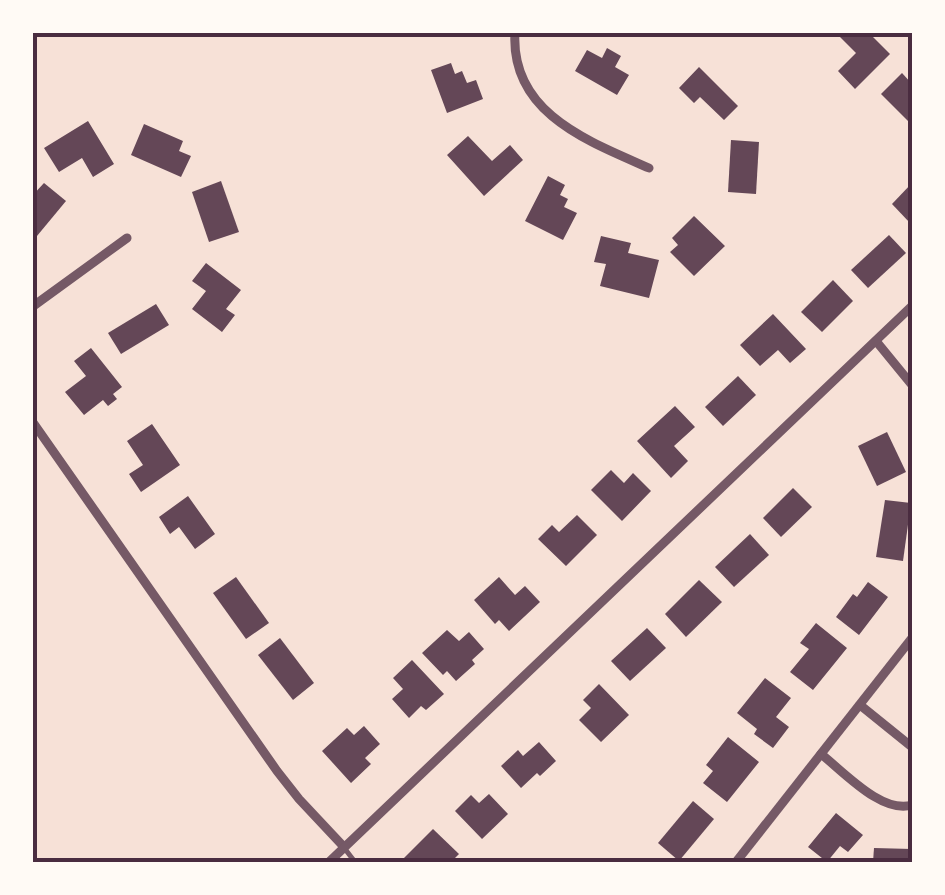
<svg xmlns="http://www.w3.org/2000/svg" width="945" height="895" viewBox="0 0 945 895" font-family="Ubuntu,sans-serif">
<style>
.building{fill:#644757}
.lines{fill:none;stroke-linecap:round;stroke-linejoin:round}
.service{stroke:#755966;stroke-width:5}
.minor{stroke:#755966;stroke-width:9}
.neatline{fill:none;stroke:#4a2c40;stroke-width:4}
</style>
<rect width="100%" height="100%" fill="#f7e1d7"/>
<g class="building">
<path d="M835,32H868L890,54L855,89L838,71L856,53Z"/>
<path d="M607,48L621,56L615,67L629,75L617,95L575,71L587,50L602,58Z"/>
<path d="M451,63L455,74L462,71L467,83L476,80L483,99L447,113L431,70Z"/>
<path d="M699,67L738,106L724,120L700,97L694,103L679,88Z"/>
<path d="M902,73L912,84V125L881,94Z"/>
<path d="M88,121L114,164L93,177L82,158L59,172L44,148Z"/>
<path d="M144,124L183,141L179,151L191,156L181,177L131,155Z"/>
<path d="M468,136L492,161L510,145L523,160L484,196L447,155Z"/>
<path d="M731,140L759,142L756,194L728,192Z"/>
<path d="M548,176L565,185L560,195L568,199L564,207L577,213L563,240L525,221Z"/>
<path d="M221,181L239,232L209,242L192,192Z"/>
<path d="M44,183L66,201L32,242V196Z"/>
<path d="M912,183V221L910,223L892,204Z"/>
<path d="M694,216L725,246L694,276L670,252L678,245L672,238Z"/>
<path d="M889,235L906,253L868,288L851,270Z"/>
<path d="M601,236L631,243L628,253L659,260L649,298L600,286L606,264L594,262Z"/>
<path d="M206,263L241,290L226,309L235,315L222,332L192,309L206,291L192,281Z"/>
<path d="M833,280L853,301L822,332L801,312Z"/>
<path d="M156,304L169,325L121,354L108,333Z"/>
<path d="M773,314L806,349L790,363L778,350L760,366L740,345Z"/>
<path d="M91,348L122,387L113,394L117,399L108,406L103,400L84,415L65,392L86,376L74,361Z"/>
<path d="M738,376L756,395L723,426L705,407Z"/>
<path d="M675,406L695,427L674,446L688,461L671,478L637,441Z"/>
<path d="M152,424L180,465L141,492L129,474L143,465L127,441Z"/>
<path d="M887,432L906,472L877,486L858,446Z"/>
<path d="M611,470L624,483L633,473L651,491L622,521L591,490Z"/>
<path d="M793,488L812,507L781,537L763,518Z"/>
<path d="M188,496L215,534L195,549L179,527L170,534L159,517Z"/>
<path d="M885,500L911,503L903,561L876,557Z"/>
<path d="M577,515L597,535L566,566L538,539L552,525L559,532Z"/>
<path d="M750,534L769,555L734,587L715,567Z"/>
<path d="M236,577L269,623L246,639L213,593Z"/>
<path d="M499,577L515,595L525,586L540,602L509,631L499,620L495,624L474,600Z"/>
<path d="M699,580L722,602L686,637L665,614Z"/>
<path d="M868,582L888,597L859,635L836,617L853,594L857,597Z"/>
<path d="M816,623L847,648L813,690L790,672L809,649L800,643Z"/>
<path d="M647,628L666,648L630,681L611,661Z"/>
<path d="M447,630L459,641L469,632L484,649L472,660L475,664L456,681L447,671L443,675L422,653Z"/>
<path d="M280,638L314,683L293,700L258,655Z"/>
<path d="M412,660L444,694L426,710L421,706L409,718L392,699L403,689L393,678Z"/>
<path d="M765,678L791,698L776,717L789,727L773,748L754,734L757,729L737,713Z"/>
<path d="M599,684L629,715L601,742L579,720L591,708L583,700Z"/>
<path d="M364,726L380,744L365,758L371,764L351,783L322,751L347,728L354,735Z"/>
<path d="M728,737L759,762L727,802L703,783L713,771L706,765Z"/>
<path d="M539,742L556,761L540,776L537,773L521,788L501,766L518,750L523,756Z"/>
<path d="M489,794L508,814L482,839L455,811L471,795L479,803Z"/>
<path d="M693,801L714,819L679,861L658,843Z"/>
<path d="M836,813L863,835L848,852L840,846L827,862L808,847Z"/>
<path d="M433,829L459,854L451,862H400Z"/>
<path d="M874,848L912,849V862H873Z"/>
</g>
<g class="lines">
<path class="service" d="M345,849L355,862"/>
<g class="minor">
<path d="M515,32C510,113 588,141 649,168"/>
<path d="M32,307L127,238"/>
<path d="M876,341L912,385"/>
<path d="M32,421L277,771L299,799L344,847"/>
<path d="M860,705L912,747"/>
<path d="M821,754C845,773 882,814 912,805"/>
<path d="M329,862L912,306"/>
<path d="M736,862L912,638"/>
</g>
</g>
<rect width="945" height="895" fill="none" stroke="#fffaf5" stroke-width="70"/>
<rect x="35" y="35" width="875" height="825" class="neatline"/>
</svg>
